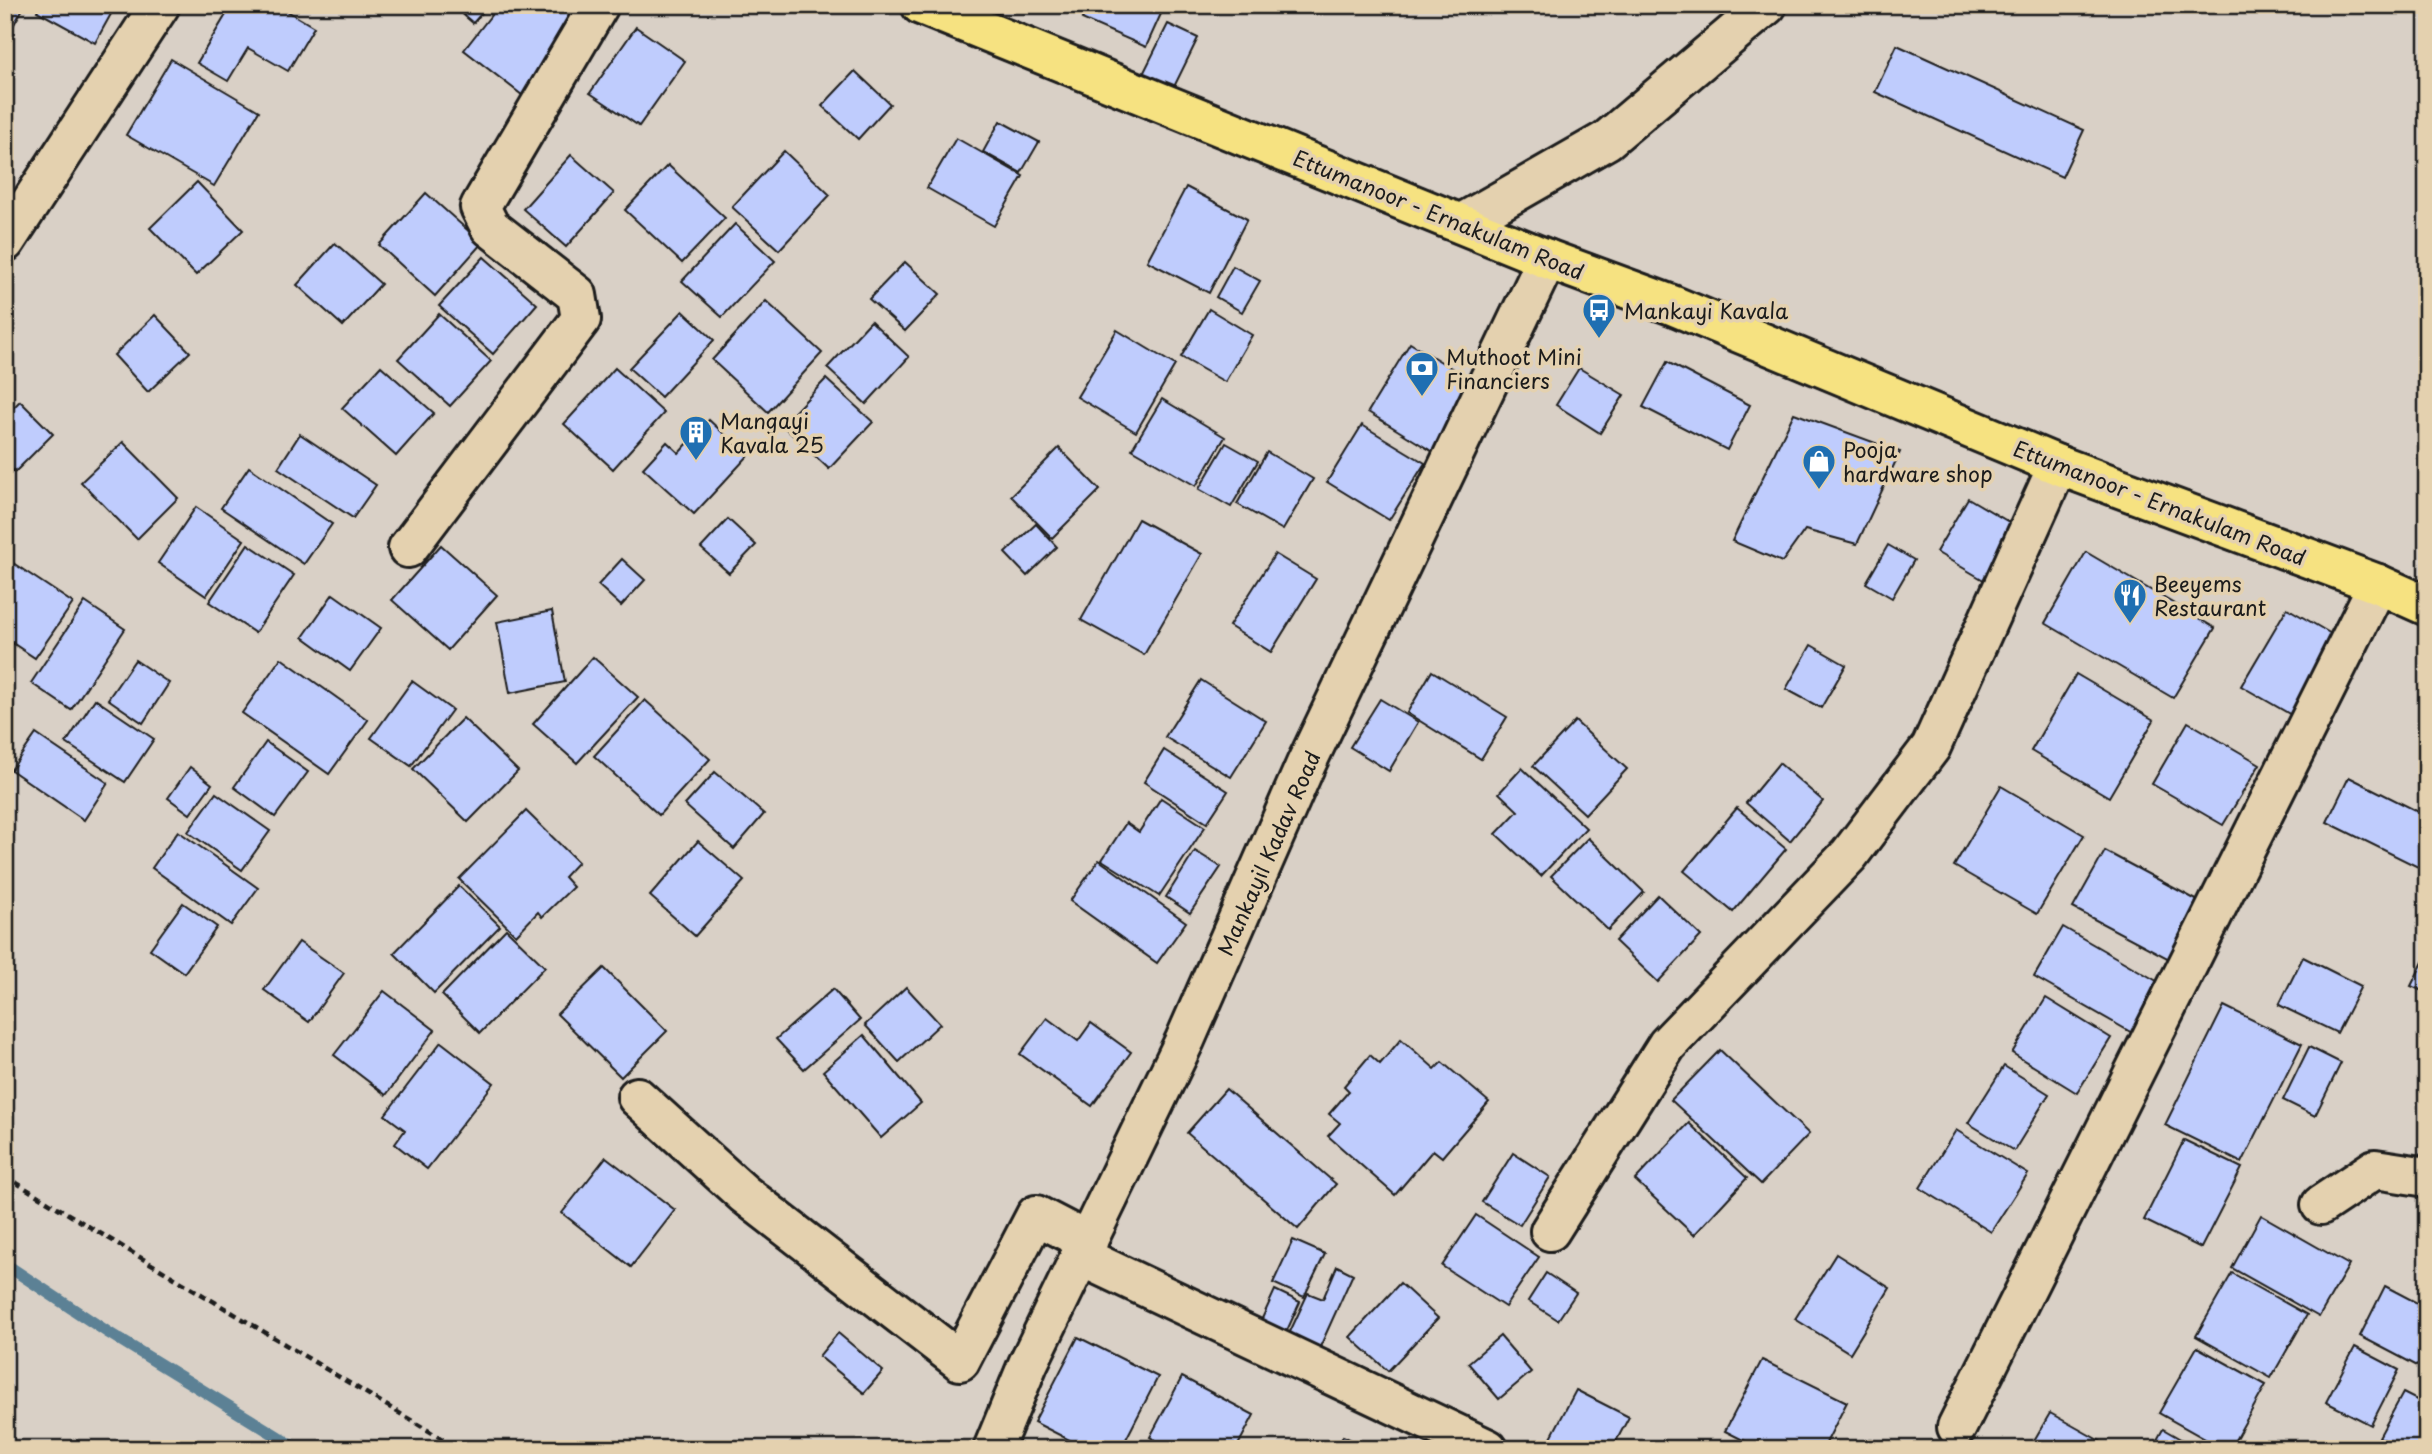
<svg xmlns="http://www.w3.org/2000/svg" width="2432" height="1454" viewBox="0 0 2432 1454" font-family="'Playpen Sans',sans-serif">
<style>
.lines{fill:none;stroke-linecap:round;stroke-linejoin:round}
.stream{stroke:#5b8195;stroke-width:12}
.building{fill:#bfccfd;stroke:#1c1c1c;stroke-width:2}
.minor-casing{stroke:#1c1c1c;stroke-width:44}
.major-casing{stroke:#1c1c1c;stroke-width:44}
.path{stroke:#1c1c1c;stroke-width:4.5;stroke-dasharray:7 5;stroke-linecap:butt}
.minor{stroke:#e4d1af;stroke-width:38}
.major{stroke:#f6e281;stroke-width:38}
.labels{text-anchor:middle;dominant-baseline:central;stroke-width:7;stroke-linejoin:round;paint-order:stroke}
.street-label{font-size:21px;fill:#1c1c1c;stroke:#e4d1af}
.poi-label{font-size:21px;fill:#1c1c1c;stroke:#e4d1af;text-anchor:start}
</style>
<rect width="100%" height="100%" fill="#d9d0c6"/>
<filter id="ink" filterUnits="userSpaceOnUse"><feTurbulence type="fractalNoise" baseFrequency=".0143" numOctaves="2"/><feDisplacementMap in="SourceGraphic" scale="14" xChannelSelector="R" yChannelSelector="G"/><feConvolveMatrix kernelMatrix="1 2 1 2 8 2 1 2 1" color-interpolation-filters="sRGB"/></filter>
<g filter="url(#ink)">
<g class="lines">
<path class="stream" d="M5,1264L109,1333L298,1449"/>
</g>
<g class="building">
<path d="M5,5H25L5,40Z"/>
<path d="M40,5H116L95,43L37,11Z"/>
<path d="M225,5H277L314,27L288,71L248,48L228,81L197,63L230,8Z"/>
<path d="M452,5H489L473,23Z"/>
<path d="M499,5H591L522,95L464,50Z"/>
<path d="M1088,5H1165L1146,47L1082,19Z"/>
<path d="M1168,24L1198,38L1170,95L1140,80Z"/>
<path d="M636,27L685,61L639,126L590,93Z"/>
<path d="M1897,45L2084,130L2062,177L1875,92Z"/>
<path d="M171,59L259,111L214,186L126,135Z"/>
<path d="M855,71L890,104L858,139L822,106Z"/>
<path d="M1000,121L1039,142L1021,173L983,152Z"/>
<path d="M956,138L1023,176L994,226L927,188Z"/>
<path d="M784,151L830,195L779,250L732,207Z"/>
<path d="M571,155L614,193L566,247L523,209Z"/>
<path d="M668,165L725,218L682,263L625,210Z"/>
<path d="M197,182L243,230L196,275L150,228Z"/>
<path d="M1186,187L1247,219L1209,293L1147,261Z"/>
<path d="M426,193L482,243L435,296L379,245Z"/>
<path d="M735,224L775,261L722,317L682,281Z"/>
<path d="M335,243L381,284L343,326L297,285Z"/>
<path d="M484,257L537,304L493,354L439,306Z"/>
<path d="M905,262L940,294L905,331L869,299Z"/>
<path d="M1233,266L1260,281L1242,312L1216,297Z"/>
<path d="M766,301L822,353L768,412L712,360Z"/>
<path d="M1209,309L1252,335L1225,382L1181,357Z"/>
<path d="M683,311L714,340L661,397L629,368Z"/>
<path d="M439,314L491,361L450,406L398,359Z"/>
<path d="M155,315L190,352L148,392L114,355Z"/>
<path d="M871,321L909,357L866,404L827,368Z"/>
<path d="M1117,330L1175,365L1136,432L1077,397Z"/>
<path d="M1410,343L1476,383L1433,452L1368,412Z"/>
<path d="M1667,362L1750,405L1727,450L1643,407Z"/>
<path d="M381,366L434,413L396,456L342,408Z"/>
<path d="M615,368L664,413L613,469L564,424Z"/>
<path d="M1579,368L1624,395L1600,433L1556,405Z"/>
<path d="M826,379L873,422L829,469L782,425Z"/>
<path d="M1162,399L1225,437L1196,486L1132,449Z"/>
<path d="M20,401L53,434L15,472L5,463V416Z"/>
<path d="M1794,413L1900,452L1857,544L1805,530L1782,562L1732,541Z"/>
<path d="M709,420L748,456L694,514L643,468L667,442L679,453Z"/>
<path d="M1362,425L1425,463L1389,520L1327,482Z"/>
<path d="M300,434L376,485L353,518L278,468Z"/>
<path d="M123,442L178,498L137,539L81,482Z"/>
<path d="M1226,443L1258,461L1231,507L1199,489Z"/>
<path d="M1059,448L1100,490L1052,538L1011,496Z"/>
<path d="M1267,452L1313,479L1283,530L1237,504Z"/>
<path d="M249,467L332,524L304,564L221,508Z"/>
<path d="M1968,498L2019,528L1987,582L1936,552Z"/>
<path d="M196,507L244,540L206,596L158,563Z"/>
<path d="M728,519L756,545L729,573L701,548Z"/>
<path d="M1138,519L1202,554L1144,655L1081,620Z"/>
<path d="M1036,524L1057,547L1027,576L1005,553Z"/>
<path d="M248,544L294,575L255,633L209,602Z"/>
<path d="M441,545L497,595L448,650L392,600Z"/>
<path d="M1888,545L1914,560L1892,598L1866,583Z"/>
<path d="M2086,552L2215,628L2173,698L2045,623Z"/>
<path d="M1275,554L1316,579L1271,652L1229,626Z"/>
<path d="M622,559L645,580L621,606L598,585Z"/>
<path d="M13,563L73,603L35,658L5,638V575Z"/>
<path d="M333,594L381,628L350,671L303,637Z"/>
<path d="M85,602L125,629L71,710L31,683Z"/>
<path d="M2287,608L2345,642L2300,720L2241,686Z"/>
<path d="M552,611L565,682L510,693L497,622Z"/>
<path d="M1811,645L1846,665L1821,708L1786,689Z"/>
<path d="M593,657L638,697L577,763L533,724Z"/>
<path d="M281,658L368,720L329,774L242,713Z"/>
<path d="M135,660L169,683L143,723L108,699Z"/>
<path d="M1432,671L1507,717L1481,759L1407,713Z"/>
<path d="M2076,674L2154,720L2109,797L2031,751Z"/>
<path d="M1201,680L1266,721L1231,777L1165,737Z"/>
<path d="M412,681L452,710L411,766L371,738Z"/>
<path d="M95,699L154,739L125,782L66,743Z"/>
<path d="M1380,699L1418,722L1389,771L1350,747Z"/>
<path d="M645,700L710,759L659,815L594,756Z"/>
<path d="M463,718L518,771L468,822L413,769Z"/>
<path d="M1575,721L1627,769L1585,814L1533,766Z"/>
<path d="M2188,722L2260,764L2223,825L2152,784Z"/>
<path d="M36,734L108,783L84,820L11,770Z"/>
<path d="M266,742L308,772L275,817L234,787Z"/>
<path d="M1164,750L1228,791L1207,823L1144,782Z"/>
<path d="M1779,763L1823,801L1790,841L1746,803Z"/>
<path d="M190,767L212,784L190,814L168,798Z"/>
<path d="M1522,768L1586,828L1541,876L1496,834L1518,811L1499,793Z"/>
<path d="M715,772L764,814L734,849L685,805Z"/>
<path d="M2349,777L2427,816L2426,871L2327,822Z"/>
<path d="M2001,786L2084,835L2037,914L1954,866Z"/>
<path d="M216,793L270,831L242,870L188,832Z"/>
<path d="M1161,798L1205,827L1159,896L1102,860L1126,823L1139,832Z"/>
<path d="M1737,808L1786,849L1733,912L1684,871Z"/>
<path d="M526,811L578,862L564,877L573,887L542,917L538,912L516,935L459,879Z"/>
<path d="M178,831L258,888L231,925L152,868Z"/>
<path d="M1588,838L1644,892L1608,930L1551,876Z"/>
<path d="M698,841L744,881L695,936L650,896Z"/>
<path d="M1195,851L1221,867L1190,913L1166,897Z"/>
<path d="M2105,851L2202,903L2171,960L2073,908Z"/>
<path d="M1099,860L1186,922L1157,963L1070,901Z"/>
<path d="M459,886L500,926L434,993L394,953Z"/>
<path d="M1658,895L1701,936L1658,982L1615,941Z"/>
<path d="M183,903L217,927L184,973L150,949Z"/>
<path d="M2063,927L2162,984L2134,1034L2034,977Z"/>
<path d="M506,929L545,967L480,1033L442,995Z"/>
<path d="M299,942L344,973L309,1022L264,990Z"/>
<path d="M2427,954V993L2411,986Z"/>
<path d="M2303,957L2361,986L2337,1033L2279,1005Z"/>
<path d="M604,968L667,1031L621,1077L557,1014Z"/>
<path d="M906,987L940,1024L899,1062L865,1025Z"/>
<path d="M833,989L860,1020L804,1069L776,1039Z"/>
<path d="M384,991L435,1030L386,1095L334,1055Z"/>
<path d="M2046,998L2111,1038L2077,1093L2012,1053Z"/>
<path d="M2224,1006L2302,1044L2242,1163L2165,1125Z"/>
<path d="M1047,1018L1078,1041L1091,1023L1131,1052L1092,1106L1020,1054Z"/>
<path d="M864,1035L921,1103L881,1138L823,1071Z"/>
<path d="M1401,1039L1435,1069L1442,1062L1489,1102L1442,1157L1433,1150L1395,1195L1328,1136L1340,1123L1329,1114L1349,1091L1344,1086L1370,1055L1380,1064Z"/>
<path d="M441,1042L494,1083L427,1169L395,1144L405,1130L385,1115Z"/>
<path d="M2309,1047L2341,1063L2315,1116L2283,1100Z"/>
<path d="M1720,1050L1809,1134L1761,1184L1671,1100Z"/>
<path d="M2004,1066L2049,1094L2014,1151L1968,1123Z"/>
<path d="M1226,1089L1336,1184L1298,1229L1187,1133Z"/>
<path d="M1689,1123L1747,1178L1694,1235L1635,1180Z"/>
<path d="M1956,1130L2028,1174L1991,1232L1920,1188Z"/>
<path d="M2184,1140L2242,1168L2201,1248L2144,1220Z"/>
<path d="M1513,1153L1550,1177L1520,1225L1482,1202Z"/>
<path d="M606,1157L675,1210L631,1267L562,1213Z"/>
<path d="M1476,1215L1539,1257L1505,1307L1442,1266Z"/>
<path d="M2261,1215L2349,1265L2319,1317L2232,1268Z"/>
<path d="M1293,1240L1325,1254L1304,1297L1273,1283Z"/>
<path d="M1836,1254L1890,1288L1850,1353L1795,1319Z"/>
<path d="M1337,1266L1353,1274L1320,1347L1289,1334L1308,1293L1323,1299Z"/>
<path d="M1546,1273L1576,1293L1558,1320L1528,1301Z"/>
<path d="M2232,1273L2307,1315L2271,1378L2196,1336Z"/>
<path d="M1400,1283L1438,1318L1388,1371L1350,1337Z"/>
<path d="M2385,1286L2427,1308V1371L2360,1336Z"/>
<path d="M1275,1290L1300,1302L1285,1335L1260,1323Z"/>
<path d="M838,1333L883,1371L864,1393L819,1356Z"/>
<path d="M1500,1336L1531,1372L1499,1399L1468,1363Z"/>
<path d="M1078,1337L1158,1377L1121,1449H1087L1034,1422Z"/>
<path d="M2197,1347L2266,1385L2230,1449H2223L2159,1413Z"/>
<path d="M2355,1347L2399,1370L2371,1425L2326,1402Z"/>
<path d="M1762,1360L1847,1402L1823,1449H1761L1725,1431Z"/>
<path d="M1182,1377L1254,1415L1236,1449H1171L1150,1437Z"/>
<path d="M1576,1390L1629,1417L1612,1449H1560L1548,1443Z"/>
<path d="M2403,1393L2427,1405V1449H2401L2379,1437Z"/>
<path d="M2050,1413L2109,1446L2107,1449H2029Z"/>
<path d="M2163,1429L2198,1449H2152Z"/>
<path d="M1343,1436L1370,1449H1337Z"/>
</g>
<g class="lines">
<defs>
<g id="minor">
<path d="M1462,223L1607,140L1767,5"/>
<path d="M5,242L160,5"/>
<path d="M408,548L581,319L577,295L490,227L480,207L599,5"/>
<path d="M637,1097L744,1194L960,1361L1036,1215L1088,1242"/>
<path d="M2321,1205L2375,1169L2427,1177"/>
<path d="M1550,1231L1667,1045L1849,855L1931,747L2058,465"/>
<path d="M1080,1256L1488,1449"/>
<path d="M1957,1427L2378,584"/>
<path d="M993,1449L1028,1364L1185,1040L1306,764L1547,259"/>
</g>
<path id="major" d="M921,5L1547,259L1672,305L2058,465L2378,584L2427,606"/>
</defs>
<use href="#minor" class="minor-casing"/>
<use href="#major" class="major-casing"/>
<path class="path" d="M5,1176L459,1449"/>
<use href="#minor" class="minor"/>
<use href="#major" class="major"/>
</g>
</g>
<defs>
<symbol id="bus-pin" viewBox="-11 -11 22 30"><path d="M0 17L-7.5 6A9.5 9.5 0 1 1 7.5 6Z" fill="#1f6fb2" stroke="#e4d1af"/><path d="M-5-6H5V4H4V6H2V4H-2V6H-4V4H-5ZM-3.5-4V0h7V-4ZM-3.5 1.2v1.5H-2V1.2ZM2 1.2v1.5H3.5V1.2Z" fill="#fff"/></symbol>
<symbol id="bank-pin" viewBox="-11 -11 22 30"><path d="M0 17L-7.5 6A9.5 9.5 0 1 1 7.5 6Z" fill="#1f6fb2" stroke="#e4d1af"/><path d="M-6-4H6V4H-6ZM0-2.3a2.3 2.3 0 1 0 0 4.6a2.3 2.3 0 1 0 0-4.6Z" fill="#fff"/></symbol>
<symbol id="building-pin" viewBox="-11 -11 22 30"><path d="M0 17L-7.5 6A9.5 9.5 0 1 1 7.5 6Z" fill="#1f6fb2" stroke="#e4d1af"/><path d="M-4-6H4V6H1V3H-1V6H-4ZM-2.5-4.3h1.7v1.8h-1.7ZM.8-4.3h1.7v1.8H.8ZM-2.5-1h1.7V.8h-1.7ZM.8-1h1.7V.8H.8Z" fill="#fff"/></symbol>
<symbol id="shop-pin" viewBox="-11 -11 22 30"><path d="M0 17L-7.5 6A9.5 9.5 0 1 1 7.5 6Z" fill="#1f6fb2" stroke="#e4d1af"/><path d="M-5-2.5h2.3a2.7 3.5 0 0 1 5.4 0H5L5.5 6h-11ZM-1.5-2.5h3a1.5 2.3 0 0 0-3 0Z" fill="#fff"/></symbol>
<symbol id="restaurant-pin" viewBox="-11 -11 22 30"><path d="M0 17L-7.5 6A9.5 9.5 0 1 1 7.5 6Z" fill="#1f6fb2" stroke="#e4d1af"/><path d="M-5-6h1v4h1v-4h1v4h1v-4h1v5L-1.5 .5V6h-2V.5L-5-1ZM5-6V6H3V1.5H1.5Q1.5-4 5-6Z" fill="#fff"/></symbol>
</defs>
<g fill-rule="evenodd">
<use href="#bus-pin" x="1580" y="291" width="38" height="52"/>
<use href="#bank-pin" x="1403" y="349" width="38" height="52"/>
<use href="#building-pin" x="677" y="413" width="38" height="52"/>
<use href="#shop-pin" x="1800" y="442" width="38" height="52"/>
<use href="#restaurant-pin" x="2111" y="576" width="38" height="52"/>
</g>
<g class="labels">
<g class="street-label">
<text transform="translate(1439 214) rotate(22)">Ettumanoor - Ernakulam Road</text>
<text transform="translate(2160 502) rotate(21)">Ettumanoor - Ernakulam Road</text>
<text transform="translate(1268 853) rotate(-66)">Mankayil Kadav Road</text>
</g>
<g class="poi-label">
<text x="1624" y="310">Mankayi Kavala</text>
<text x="1446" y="356">Muthoot Mini<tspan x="1446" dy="24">Financiers</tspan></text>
<text x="720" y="420">Mangayi<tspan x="720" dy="24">Kavala 25</tspan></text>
<text x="1843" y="449">Pooja<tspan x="1843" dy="24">hardware shop</tspan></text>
<text x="2154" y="583">Beeyems<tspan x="2154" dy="24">Restaurant</tspan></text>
</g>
</g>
<rect width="2432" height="1454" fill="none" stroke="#e4d1af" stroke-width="28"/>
<rect x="14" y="14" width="2404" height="1426" fill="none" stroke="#1c1c1c" stroke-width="2.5" filter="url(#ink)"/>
</svg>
